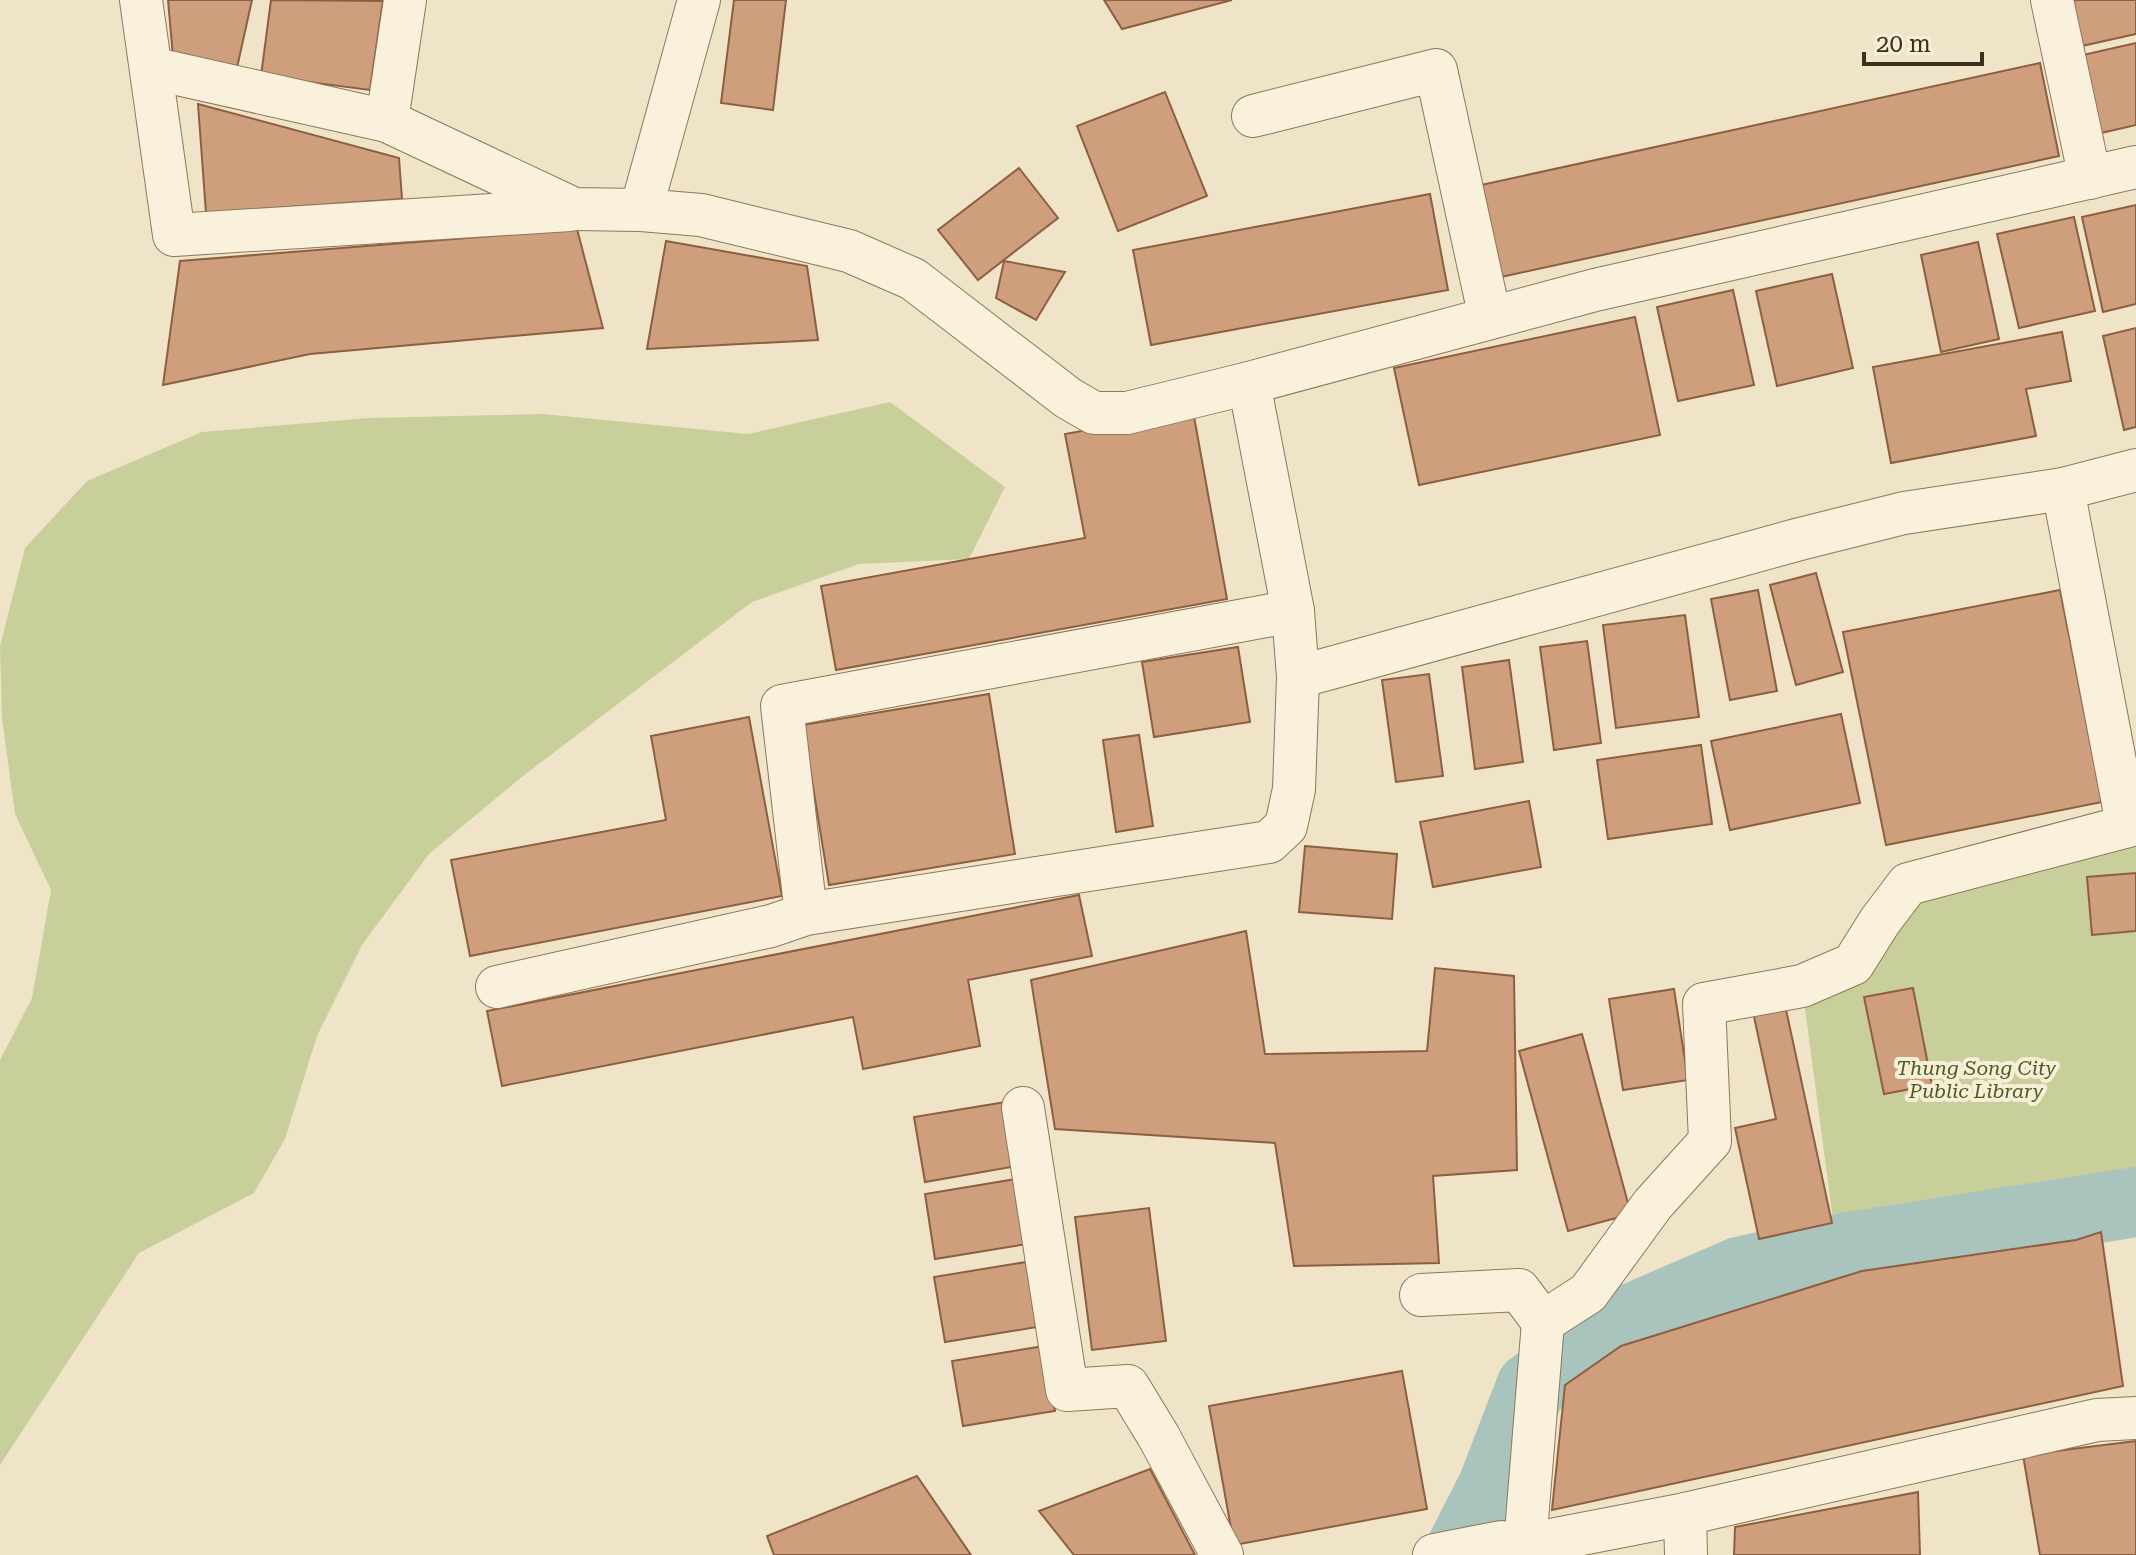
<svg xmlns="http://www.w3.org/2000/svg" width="2136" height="1555" viewBox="0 0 2136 1555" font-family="'Roboto Serif',serif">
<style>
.green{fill:#c9cf9b}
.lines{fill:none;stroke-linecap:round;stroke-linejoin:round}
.river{stroke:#a9c4bc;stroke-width:70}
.building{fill:#cf9f7d;stroke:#8d5f41;stroke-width:2}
.minor-casing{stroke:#8d765c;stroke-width:44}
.minor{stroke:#faf1dc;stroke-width:42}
.labels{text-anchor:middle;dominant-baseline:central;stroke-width:8;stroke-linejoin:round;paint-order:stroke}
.park-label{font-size:20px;font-style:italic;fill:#4d5a26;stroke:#f7eed8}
</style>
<rect width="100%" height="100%" fill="#f0e4c8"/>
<g class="green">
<path d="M890,402L1005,487L969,559L859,564L752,602L523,776L429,854L362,945L317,1036L285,1139L254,1193L139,1253L0,1465V1060L32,998L51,890L15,814L2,718L0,646L25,548L87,481L202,432L368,418L543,414L748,434Z"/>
<path d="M2136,824V1223L1839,1265L1802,986L1908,884Z"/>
</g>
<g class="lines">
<path class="river" d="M1458,1555L1493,1486L1531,1387L1626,1321L1739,1272L1849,1247L2136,1202"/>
</g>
<g class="building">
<path d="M168,0H252L234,81L174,68Z"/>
<path d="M271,0L383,1L370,90L261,76Z"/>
<path d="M734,0H786L773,110L721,103Z"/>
<path d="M1104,0H1232L1122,29Z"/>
<path d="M2072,0H2136V34L2082,46Z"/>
<path d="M2136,43V125L2101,133L2083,55Z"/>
<path d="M2040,63L2059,156L1501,277L1481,185Z"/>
<path d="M1165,92L1207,196L1118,231L1077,126Z"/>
<path d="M198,104L399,158L402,199L206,213Z"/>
<path d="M1019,168L1058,218L978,280L938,230Z"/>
<path d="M1430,194L1448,290L1151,345L1133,250Z"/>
<path d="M2136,205V304L2103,312L2082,217Z"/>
<path d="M2074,217L2095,311L2019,328L1997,234Z"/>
<path d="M577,229L603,328L310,354L163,385L180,261Z"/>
<path d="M666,241L807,266L818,340L647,349Z"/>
<path d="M1978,242L1999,339L1941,352L1921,255Z"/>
<path d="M1004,261L1065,272L1036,320L996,298Z"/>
<path d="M1832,274L1853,368L1777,386L1756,291Z"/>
<path d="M1733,290L1754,385L1678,401L1657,307Z"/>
<path d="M1635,317L1660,435L1419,485L1394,368Z"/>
<path d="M2136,328V427L2124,430L2103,336Z"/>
<path d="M2062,332L2071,381L2026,389L2036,436L1891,463L1873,367Z"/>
<path d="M1193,411L1227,599L836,670L821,586L1085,538L1065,434Z"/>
<path d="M1816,573L1843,672L1796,685L1770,585Z"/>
<path d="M1758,590L1777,691L1730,700L1711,599Z"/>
<path d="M2060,590L2102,802L1886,845L1843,632Z"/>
<path d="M1685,615L1699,717L1616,728L1603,625Z"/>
<path d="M1587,641L1601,743L1554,750L1540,647Z"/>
<path d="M1238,647L1250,722L1154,737L1142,662Z"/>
<path d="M1509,660L1523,762L1475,769L1462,667Z"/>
<path d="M1429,674L1443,776L1396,782L1382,680Z"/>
<path d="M989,694L1015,854L829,885L803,725Z"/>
<path d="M1841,714L1860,803L1730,830L1711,741Z"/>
<path d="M749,717L782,896L470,956L451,860L666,820L651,736Z"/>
<path d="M1139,735L1153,826L1116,832L1103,740Z"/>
<path d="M1701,745L1712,824L1608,839L1597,760Z"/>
<path d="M1529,801L1541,867L1433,887L1420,822Z"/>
<path d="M1305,846L1397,854L1392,919L1299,912Z"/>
<path d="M2136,873V931L2092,935L2087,877Z"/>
<path d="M1079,895L1092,956L968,980L980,1046L863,1069L853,1017L502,1086L487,1011Z"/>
<path d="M1246,931L1265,1054L1427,1051L1435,968L1514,976L1517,1170L1433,1176L1439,1263L1294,1266L1275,1143L1055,1129L1031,980Z"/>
<path d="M1913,988L1932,1085L1884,1094L1864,997Z"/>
<path d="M1674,989L1688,1080L1623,1090L1609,999Z"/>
<path d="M1785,1005L1832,1223L1759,1239L1735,1128L1776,1119L1753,1012Z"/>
<path d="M1582,1034L1631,1214L1568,1231L1519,1051Z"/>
<path d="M1006,1102L1017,1166L925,1182L914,1117Z"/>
<path d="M1016,1179L1027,1244L935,1259L925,1194Z"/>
<path d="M1149,1208L1166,1341L1092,1350L1075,1217Z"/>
<path d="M2101,1232L2123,1386L1552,1510L1565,1385L1621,1346L1862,1271L2076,1240Z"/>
<path d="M1026,1262L1037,1327L945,1342L934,1277Z"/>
<path d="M1044,1346L1055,1411L963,1426L952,1361Z"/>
<path d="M1402,1371L1427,1509L1234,1545L1209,1406Z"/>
<path d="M2136,1441V1555H2040L2023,1455Z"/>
<path d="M1150,1469L1195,1555H1074L1039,1511Z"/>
<path d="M917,1476L971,1555H774L767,1536Z"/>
<path d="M1918,1492L1920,1555H1734L1735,1527Z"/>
</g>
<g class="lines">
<defs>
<g id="minor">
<path d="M141,0L174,235L570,210"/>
<path d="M2052,0L2090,178"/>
<path d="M151,68L387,121L574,209L641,210L701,215L849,251L913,279L1068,398L1094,413H1127L1249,383L1595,290L2136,167"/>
<path d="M1253,116L1436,70L1490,318"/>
<path d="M387,121L405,0"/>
<path d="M641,210L699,0"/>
<path d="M2063,489L2127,824"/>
<path d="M1298,677L1800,539L1904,513L2063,489L2136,470"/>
<path d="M806,914L782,706L1293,611"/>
<path d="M497,987L771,926L806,914L1269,842L1286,826L1294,789L1298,677L1293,611L1249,383"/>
<path d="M1023,1108L1067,1390L1128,1386L1159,1437L1222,1555"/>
<path d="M1421,1295L1519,1290L1543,1322"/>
<path d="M1685,1514L1686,1555"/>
<path d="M1525,1545L1543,1322L1588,1293L1653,1204L1710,1141L1704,1004L1802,986L1853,964L1880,921L1908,884L2136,824"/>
<path d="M1434,1555L1501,1542L1525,1545L1685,1514L2097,1420L2136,1418"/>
</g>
</defs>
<use href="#minor" class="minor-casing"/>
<use href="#minor" class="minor"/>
</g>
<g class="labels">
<g class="park-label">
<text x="1976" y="1068">Thung Song City<tspan x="1976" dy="23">Public Library</tspan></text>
</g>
</g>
<path d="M1864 52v12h118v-12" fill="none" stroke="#3d2e20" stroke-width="4"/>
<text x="1876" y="52" font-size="24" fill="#3d2e20" stroke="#f7eed8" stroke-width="6" paint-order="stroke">20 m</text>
</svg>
